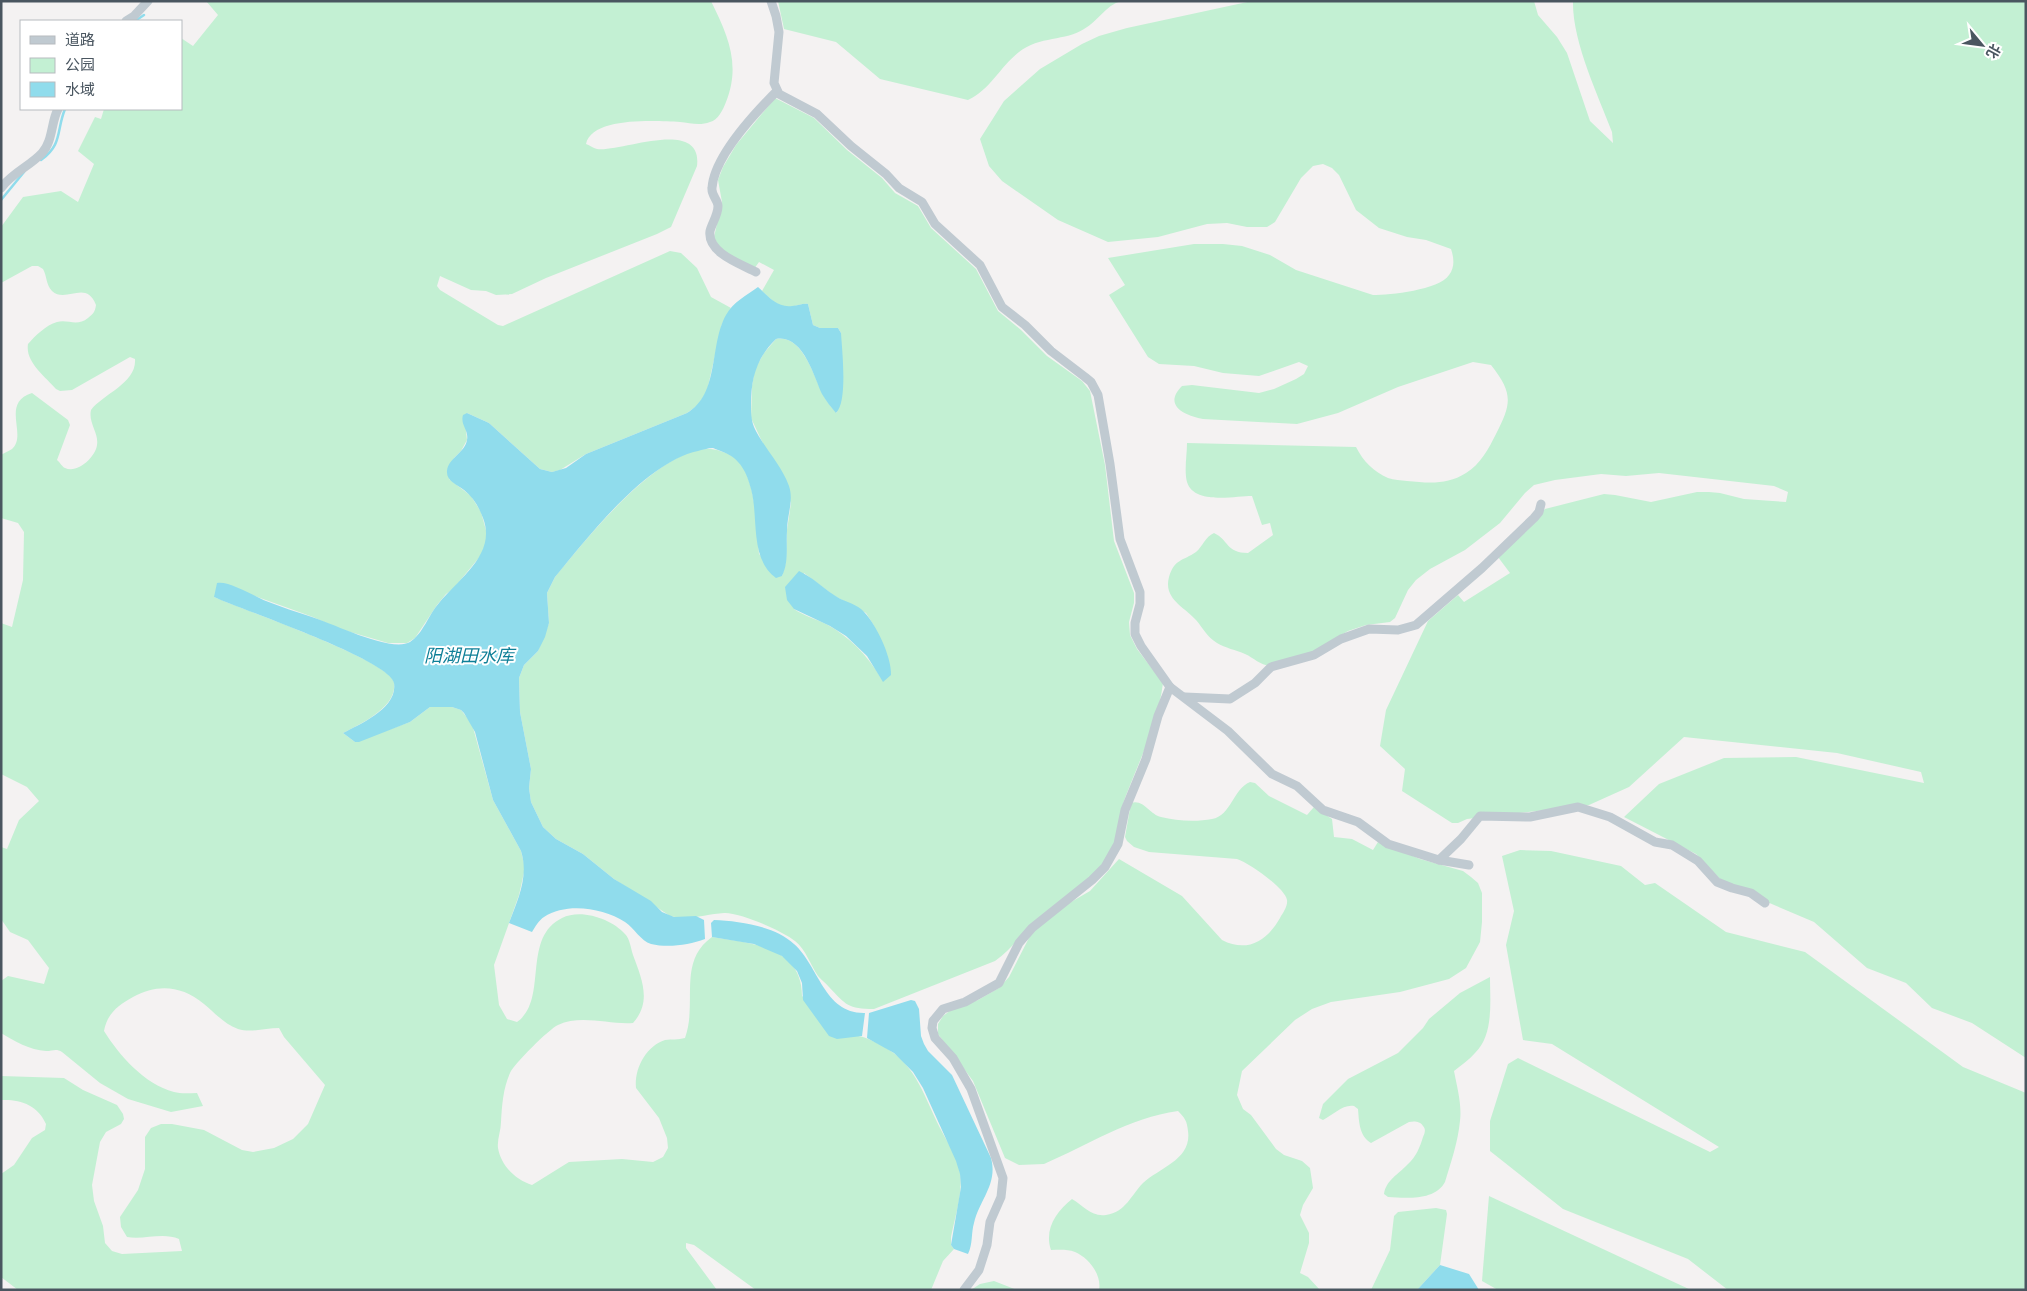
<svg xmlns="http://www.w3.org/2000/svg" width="2027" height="1291" viewBox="0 0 2027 1291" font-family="Inter,'Noto Sans SC',sans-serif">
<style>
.green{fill:#c3f0d3;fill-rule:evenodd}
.water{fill:#90dcec}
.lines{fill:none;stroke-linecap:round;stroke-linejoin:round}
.stream{stroke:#90dcec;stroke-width:2.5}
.street{stroke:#c0cad1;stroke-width:9}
.labels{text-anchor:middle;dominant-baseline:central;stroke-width:4;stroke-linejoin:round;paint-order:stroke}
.water-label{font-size:18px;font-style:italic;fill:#0e7f97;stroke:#fff}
</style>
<rect width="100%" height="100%" fill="#f4f2f2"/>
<g class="green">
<path d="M206,1H711C728,36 741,64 726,102C723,110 718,120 710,122C700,126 690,123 680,122C658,121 592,116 586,144C589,145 593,148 597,149C619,153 703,116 697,166L671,227L657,234L546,278L512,294L496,295L486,291L471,290L440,276L437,286L440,290L498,325L503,326L670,251L681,253L697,268L711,297L731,308L722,324L707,391L698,405L687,413L586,454L560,470L552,472L540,469L489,423L467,413L466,431L467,440L461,451L454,458L449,479L471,496L481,512L487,534L485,547L482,554L453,589L446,594L437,605L415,638L407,643H388L340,629L313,617L252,595L214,597C241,609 389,660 394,682C398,707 360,724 343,733L355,742L410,722L430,707H452L461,710L472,724L493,800L521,851L525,868L519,895L494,965L499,1005L507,1019L517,1022C549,1000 521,938 562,918C581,908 612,919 625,934C630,939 631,949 633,955C642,979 652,1002 633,1023C610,1025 581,1014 558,1025C549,1029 514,1064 510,1073C503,1089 502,1105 501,1122C501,1131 497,1139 498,1148C501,1166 516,1180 532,1185L569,1162L622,1159L653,1162L663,1157L668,1148L667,1138L659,1118L636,1088C634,1069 646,1046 665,1040C672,1039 678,1040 685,1038C698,1002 677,962 712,937C750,943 802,946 802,996L850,1036C860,1035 866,1038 875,1042C915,1060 922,1092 940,1128C947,1142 958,1157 960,1173C963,1194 955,1216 951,1237V1245L954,1249L943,1261L931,1290H756L694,1245L686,1243V1248L717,1290H18L1,1277V1174L14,1165L32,1138L45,1130L46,1124C38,1105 20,1099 1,1100V1076L64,1078L83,1090L117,1105L123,1114L124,1119L121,1124L106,1132L100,1142L92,1185L94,1201L103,1226L105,1243L112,1251L122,1254L182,1251L179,1239C163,1232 144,1240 127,1237L121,1227L120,1217L138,1190L145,1169V1137L151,1128L161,1124H172L204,1130L242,1150L253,1152L274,1148L293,1139L308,1124L325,1085L284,1037L279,1028C265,1028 251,1033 238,1029C224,1024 214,1012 204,1004C181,985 157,984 133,997C118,1005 107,1014 104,1031C119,1055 144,1084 174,1092C181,1094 190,1093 197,1093L203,1106L171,1112L128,1099L100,1083L62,1052C56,1048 53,1051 46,1051C30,1050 14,1041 1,1033V981L8,976L44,984L49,968L28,940L10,932L1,919V847L7,849L19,820L39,801L27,787L1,774V623L12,627L23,580L24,532L18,523L1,518V455C4,453 9,451 12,449C28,435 0,403 32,393L68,420L70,425L57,460C60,462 62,467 65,468C78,474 96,456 97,445C99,433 88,423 91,410C103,394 137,383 135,359L130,357L72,390L60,391L56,389C45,376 25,362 28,344C35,336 46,325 57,322C68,319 77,327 88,318C93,314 95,312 96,305C86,279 66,304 52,291C46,285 47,276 43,269L38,266H32L1,283V227L23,197L61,191L78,202L94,164L78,151L95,117L101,119L104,109H181V38L193,46L218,15Z"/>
<path d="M778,1H1121C1105,6 1098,21 1084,29C1066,41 1039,36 1019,52C1000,67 990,90 968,100L880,79L836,42L784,29Z"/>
<path d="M1252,1H1534L1538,15L1557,37L1567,53L1590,121L1613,143L1612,132C1598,95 1572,41 1573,1H2026V1058L1972,1023L1932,1008L1906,983L1867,968L1814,922L1725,884L1696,854L1624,817L1659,784L1724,758L1796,757L1924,783L1921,772L1837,753L1684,737L1629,787L1589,805L1467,819L1458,823H1452L1402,791L1405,769L1380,746L1386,710L1428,621L1458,595L1464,602L1510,573L1498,557L1545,509L1604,494L1615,495L1651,502L1697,492H1709L1720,493L1744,499L1786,502L1788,492L1774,486L1659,473L1626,476L1601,474L1555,480L1534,485L1525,493L1500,523L1465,550L1430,569L1416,580L1408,590L1395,618L1390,622L1366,625L1348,631L1306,656L1270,666C1260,665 1254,658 1245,654C1236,650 1225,648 1217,643C1207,637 1203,628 1196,620C1185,607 1163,599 1169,577C1174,559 1183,561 1196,552C1203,546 1205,537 1214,533C1229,540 1226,553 1248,553L1273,535L1270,523L1262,525L1252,496C1235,496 1194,505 1187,482C1184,471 1187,455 1187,443L1356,447C1363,461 1374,472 1388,478C1394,480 1401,480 1407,481C1429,483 1447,485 1466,473C1480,465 1489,448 1496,434C1512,403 1513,393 1491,365L1473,362L1398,387L1338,413L1297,424L1203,419C1186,416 1162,406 1182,386L1192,385L1259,393L1274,389L1296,379L1304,374L1308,366L1299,362L1259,376L1223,373L1194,366L1159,364L1148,357L1109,295L1125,285L1108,258L1194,244H1223L1242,246L1270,255L1296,270L1373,295C1390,295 1439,290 1449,275C1455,267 1454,258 1451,249L1426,240L1407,237L1379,228L1356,210L1339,175L1332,168L1323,164L1313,166L1301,178L1275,222L1267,227H1247L1227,223L1207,224L1158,237L1108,242L1058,220L1002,181L989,166L980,139L1004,101L1040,69L1082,44L1099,36L1127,28Z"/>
<path d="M775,98L814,118L847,150L882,178L895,193L918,206L931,228L976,269L998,311L1021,330L1047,356L1082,381L1090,391L1105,465L1114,541L1134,593V603L1129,622L1130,635L1137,649L1163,683C1158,724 1139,761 1125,798C1118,817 1120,838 1108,856C1087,888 1053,903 1027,929C1016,941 1008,952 995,961L874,1009C848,1009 846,1005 829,987C826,983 821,980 818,976C810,964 806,950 795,941C783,931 739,912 724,913C707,914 687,921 670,916L614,879L583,854L556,839L543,827L531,802L529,788L531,769L520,712L519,678L524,665L538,651L549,623L547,593L555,577C584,542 669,433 720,451C730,454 736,457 742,465C757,491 756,526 759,554L782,576L786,562L787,530L791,503L751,418L752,386L755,369L764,353L776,339C803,334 814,378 823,394C826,401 832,408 837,413L841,333L838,328H820L813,325L808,304C802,303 797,306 791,307C778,308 771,299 762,291L774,270L759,262L754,269L721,251L714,237L722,202L718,180L723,167L736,145ZM804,573L833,595L866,613L873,624L885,650L881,678C867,655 850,637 826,624C816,619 804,616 794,609Z"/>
<path d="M1250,782L1255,783L1269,796L1307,815L1314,807L1332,819L1334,837L1352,839L1373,850L1378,842L1420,859L1463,871L1471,877L1478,883L1482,893V922L1480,942L1466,968L1449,979L1400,992L1331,1002L1312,1009L1295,1020L1242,1071L1237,1095L1243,1109L1251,1115L1276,1149L1284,1155L1302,1161L1310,1168L1313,1188L1303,1205L1300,1215L1309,1233V1243L1300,1273L1308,1277L1320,1290H1099C1102,1275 1089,1258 1075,1252C1067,1249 1059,1250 1051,1250C1044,1229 1056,1212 1072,1199C1084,1206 1091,1217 1106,1215C1126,1212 1131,1195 1143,1183C1161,1167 1192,1159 1188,1131C1187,1121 1185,1118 1178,1111C1129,1118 1088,1145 1044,1164L1019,1165L1005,1158L973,1081L938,1034V1024L943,1016L951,1010L978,1000L999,988L1009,977L1031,934L1052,913L1090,891L1119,859L1182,896L1222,940C1247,953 1267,941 1280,918C1283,913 1288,906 1287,900C1285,888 1249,863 1237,859L1149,852L1134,847L1127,841L1125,837L1131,803C1144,799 1150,815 1161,817C1176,821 1197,822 1212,819C1231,816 1233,789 1250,782Z"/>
<path d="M1520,850L1551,851L1621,866L1645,885L1655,883L1726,932L1805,952L1963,1067L2026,1093V1290H1728L1688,1259L1563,1209L1490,1151V1121L1508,1064L1518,1058L1710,1152L1719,1147L1552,1044L1523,1040L1506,945L1514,911L1502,856Z"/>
<path d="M1490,977C1490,1001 1494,1035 1475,1053C1469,1060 1461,1065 1454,1071C1457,1087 1462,1104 1460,1121C1458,1142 1451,1162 1445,1182C1435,1201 1406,1198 1388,1197L1384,1194C1386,1180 1399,1174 1408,1164C1416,1157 1420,1147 1423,1137C1425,1133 1426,1129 1423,1126C1420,1121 1414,1121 1409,1122L1371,1143C1359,1136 1359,1121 1358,1109L1354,1106C1343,1104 1333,1115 1323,1120L1319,1118L1323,1104L1348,1079L1398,1053L1423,1028L1429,1019L1460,993Z"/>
<path d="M1489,1196L1691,1290H1498L1482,1281Z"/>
<path d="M1436,1208L1446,1210L1447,1214L1440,1265L1417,1290H1371L1390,1250L1394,1216L1398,1212Z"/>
<path d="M994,1281L1017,1290H971L980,1284Z"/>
</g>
<g class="water">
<path d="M758,287C768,296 777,308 792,306C798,306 803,303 808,304L813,325L820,328H838L841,333C842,350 848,402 836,413C831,407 826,401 822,394C814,377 803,334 776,339C757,357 751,378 751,404C751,412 751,419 754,427C763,447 781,464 789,486C794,501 787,515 787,531C786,546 789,562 782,576L776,578C749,558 759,518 751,489C747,473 740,458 723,452C720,451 716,449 713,448C708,448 702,450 698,451C646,462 588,537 555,577L547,593L549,623L545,637L538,651L524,665L519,678L520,712L531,769L529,788L531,802L543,827L556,839L583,854L614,879L651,901L662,912L674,917L696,916L704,920L705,939C689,945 668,948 651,944C641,941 634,928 625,922C603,908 567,902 544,917C539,920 535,927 532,932L509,923C518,899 529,877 521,851L493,800L475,732L464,713L461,710L452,707H430L410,722L359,742H355L343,733C360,724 398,708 394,683C390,660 240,609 214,597L217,583C228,580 254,596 266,601C281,607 297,612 312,617C332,623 391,653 410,642C423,634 429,614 439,603C459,578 497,554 483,518C479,507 473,497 464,490C458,485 446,481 447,471C448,458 465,453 467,440C469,430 460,425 463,415L467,413L489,423L540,469L552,472L566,468L586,454L687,413C720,394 709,345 726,315C733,302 747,295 758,287Z"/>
<path d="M799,571C812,577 822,587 834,595C842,601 854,603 861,609C875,621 892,657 891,675L883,682L867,656L846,636L830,626L794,609L787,600L785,587Z"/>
<path d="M714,920C739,921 775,926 794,944C819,966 824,1014 865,1013L862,1036L837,1039L829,1036L803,1000L802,983L797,971L782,956L754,944L712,937L711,923Z"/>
<path d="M911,1000L915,1001L919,1009L921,1036L924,1044L928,1051L952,1075L991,1158C998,1184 980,1199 974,1223C971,1233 973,1244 968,1254L954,1249L951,1245L961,1187L960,1174L956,1161L923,1088L913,1072L894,1053L867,1038L869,1013Z"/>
<path d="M1440,1265L1469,1274L1479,1290H1417Z"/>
</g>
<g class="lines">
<g class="stream">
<path d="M135,21L144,15"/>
<path d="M41,160C63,144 56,131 65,109"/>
<path d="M1,200L24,172"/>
</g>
<g class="street">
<path d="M771,1L776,16L779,32L774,83L779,94L817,114L851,146L886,174L899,188L922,202L935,224L980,265L1002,307L1025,325L1051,351L1085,377L1091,382L1098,395L1110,464L1120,539L1140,592V604L1135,623V634L1141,646L1170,687L1228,731L1272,774L1297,786L1323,810L1358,822L1388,844L1439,860L1469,865"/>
<path d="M126,21L134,16L148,1"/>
<path d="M1,188C12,173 30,166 42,153C53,141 51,122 58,109"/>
<path d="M756,272C741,264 707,253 710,231C712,223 718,215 718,206C718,200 711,195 712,188C714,157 755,113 777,91"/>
<path d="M1185,697L1230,699L1255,683L1271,667L1314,655L1341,639L1369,629L1398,630L1416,625L1482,568L1534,518L1539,512L1541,504"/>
<path d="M1439,860L1461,839L1480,816L1530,817L1578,807L1610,817L1655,842L1672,845L1698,861L1717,882L1732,888L1751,893L1765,903"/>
<path d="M964,1290L979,1270L987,1245L990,1222L1001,1197L1003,1178L971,1089L953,1058L935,1038L932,1028L933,1021L943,1009L965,1002L999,983L1019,943L1032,928L1092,880L1105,867L1118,844L1125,810L1146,759L1158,716L1170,687"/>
</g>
</g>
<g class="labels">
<g class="water-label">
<text x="469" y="655">阳湖田水库</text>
</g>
</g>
<rect width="2027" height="1291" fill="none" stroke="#4a5660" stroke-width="5"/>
<rect x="20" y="20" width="162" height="90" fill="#ffffff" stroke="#b7bbbf"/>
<rect x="30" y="36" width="25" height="8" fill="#c0cad1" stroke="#b7bbbf"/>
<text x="65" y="45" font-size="15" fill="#4a5660">道路</text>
<rect x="30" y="58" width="25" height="15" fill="#c3f0d3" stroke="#b7bbbf"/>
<text x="65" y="70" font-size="15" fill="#4a5660">公园</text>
<rect x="30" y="82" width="25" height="15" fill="#90dcec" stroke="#b7bbbf"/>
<text x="65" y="95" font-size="15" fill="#4a5660">水域</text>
<g transform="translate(1982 45) rotate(119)" stroke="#ffffff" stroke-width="4" paint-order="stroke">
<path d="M0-4L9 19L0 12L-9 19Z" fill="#4a5660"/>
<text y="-8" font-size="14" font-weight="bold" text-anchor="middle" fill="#4a5660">北</text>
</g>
</svg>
